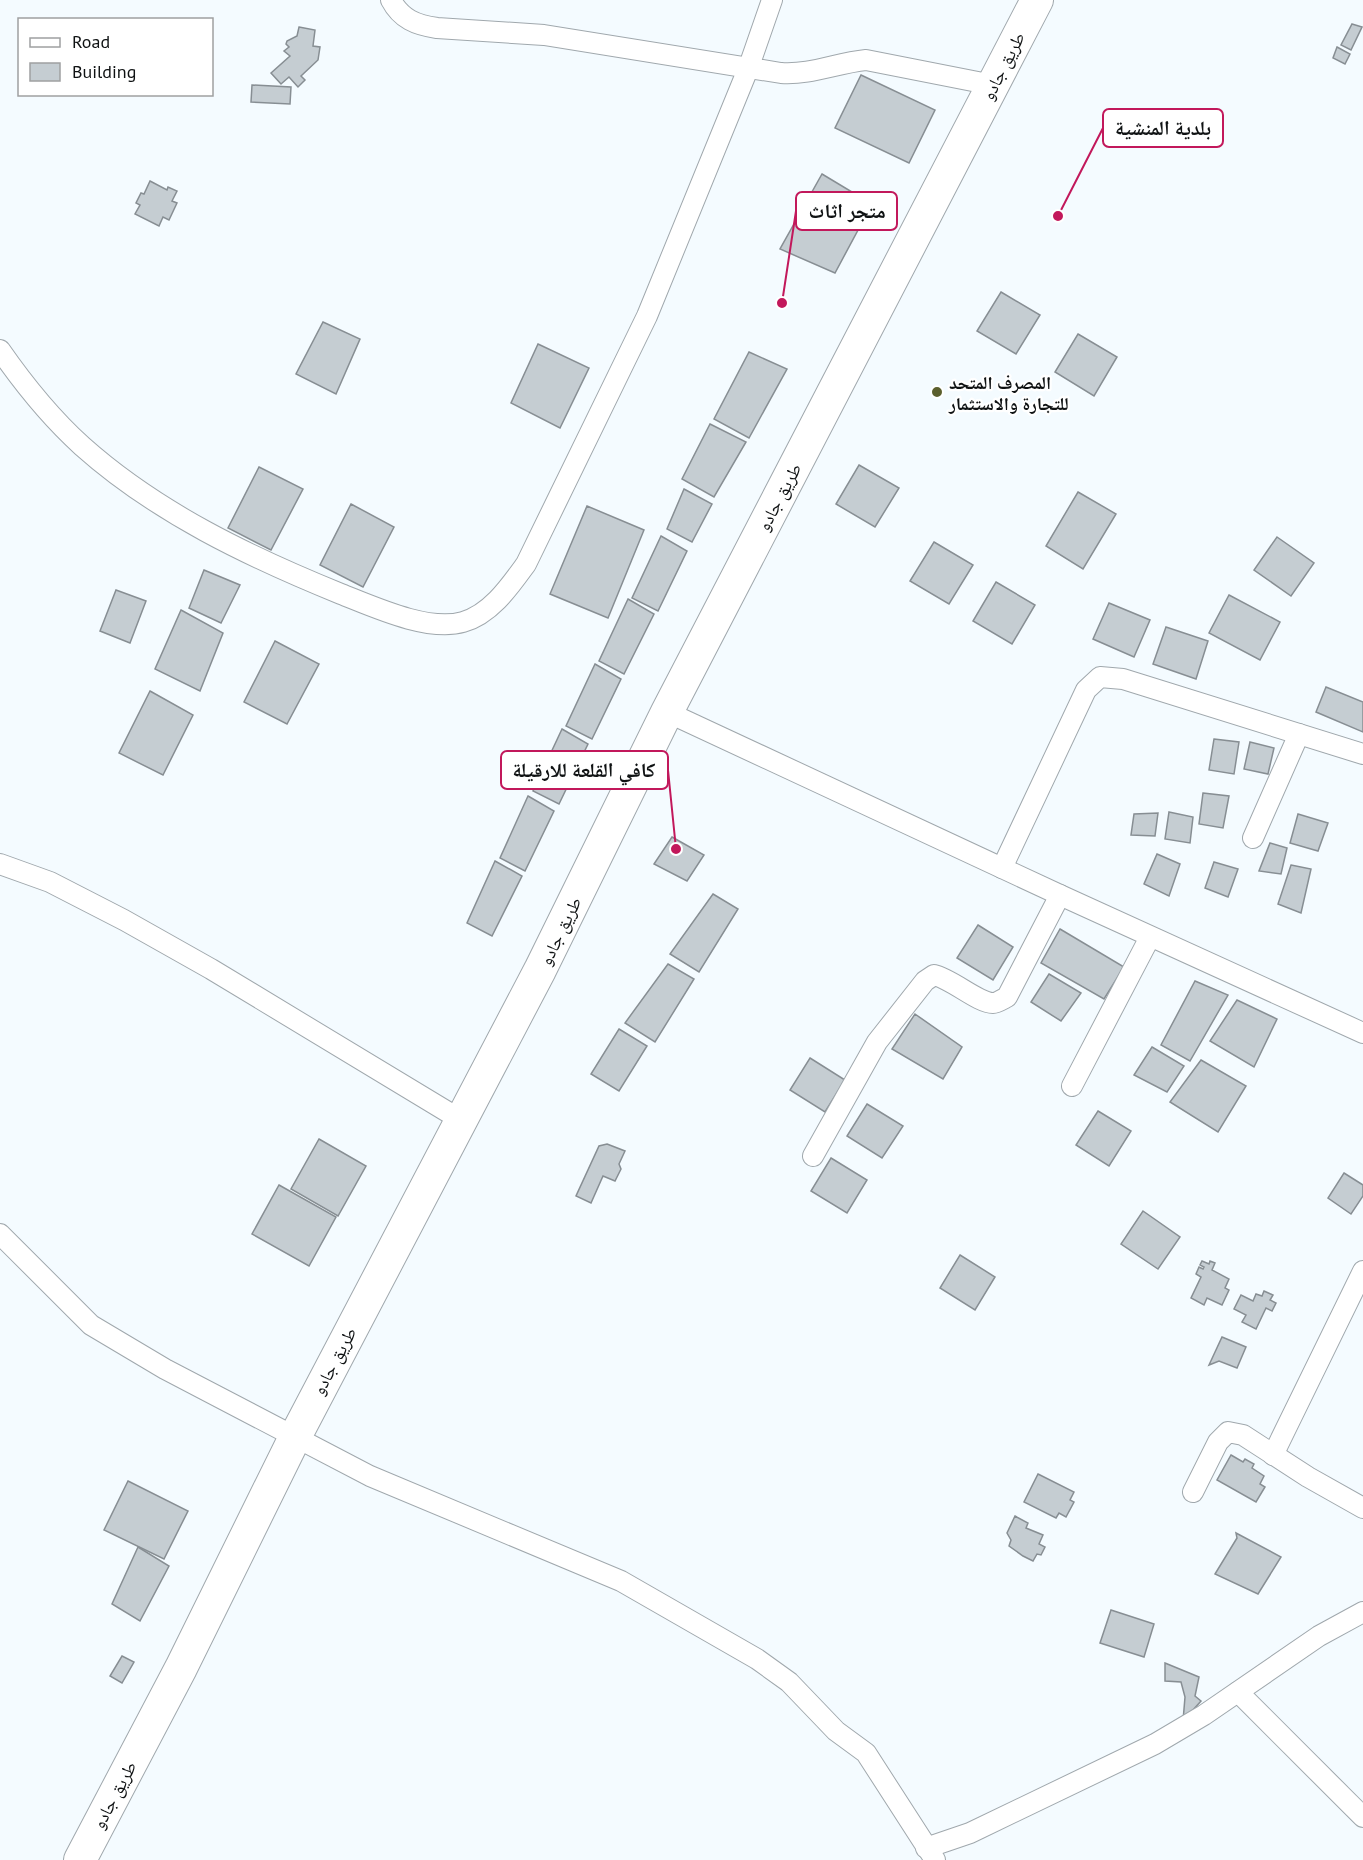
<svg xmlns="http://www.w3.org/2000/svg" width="1363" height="1860" viewBox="0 0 1363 1860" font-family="'PT Sans','Noto Naskh Arabic',sans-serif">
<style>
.building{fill:#c5cdd2;stroke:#878e93;stroke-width:1.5}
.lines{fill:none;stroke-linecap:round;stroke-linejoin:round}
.minor-casing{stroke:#a0a8ad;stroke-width:22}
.trunk-casing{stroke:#a0a8ad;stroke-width:34}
.minor{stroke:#fff;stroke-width:20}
.trunk{stroke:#fff;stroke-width:32}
.poi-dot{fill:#5b5f2d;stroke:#fff;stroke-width:2}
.labels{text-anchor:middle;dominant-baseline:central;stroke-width:4.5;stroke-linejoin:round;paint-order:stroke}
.street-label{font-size:18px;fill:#0f1213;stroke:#fff}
.poi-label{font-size:18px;font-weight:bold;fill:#0f1213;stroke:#fff;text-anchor:start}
.leader{fill:none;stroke:#c2185b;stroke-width:2}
.callout-dot{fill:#c2185b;stroke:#fff;stroke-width:2}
.callout{fill:#fff;stroke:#c2185b;stroke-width:2}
.callout-label{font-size:20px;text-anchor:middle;font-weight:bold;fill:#0f1213}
</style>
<rect width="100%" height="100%" fill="#f4fbff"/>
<g class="building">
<path d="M1352,24L1362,27L1351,50L1341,45Z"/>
<path d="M299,27L315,30L313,46L320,47L318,60L301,76L305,80L298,87L289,77L281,84L271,73L290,56L284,51L289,47L286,44L287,41L297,36Z"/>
<path d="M1337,47L1350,54L1345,64L1333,58Z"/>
<path d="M861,75L935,110L909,163L835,128Z"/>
<path d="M252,85L291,87L290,104L251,102Z"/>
<path d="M822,174L872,204L835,273L780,249Z"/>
<path d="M150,181L167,190L168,187L177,191L172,201L177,203L169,220L163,217L159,226L135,214L140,205L136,203L141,193L144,194Z"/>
<path d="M1001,292L1040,315L1016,354L977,331Z"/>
<path d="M323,322L360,339L336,394L296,374Z"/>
<path d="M1078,334L1117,357L1094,396L1055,372Z"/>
<path d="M538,344L589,368L560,428L511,403Z"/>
<path d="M749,352L787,369L749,438L714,419Z"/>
<path d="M710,424L746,442L714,497L682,479Z"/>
<path d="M859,465L899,488L875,527L836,504Z"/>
<path d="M259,467L303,489L271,550L228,528Z"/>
<path d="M684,489L712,504L692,542L667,529Z"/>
<path d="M1078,492L1116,514L1083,569L1046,546Z"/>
<path d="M351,504L394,527L363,587L320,565Z"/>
<path d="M587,506L644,530L608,618L550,594Z"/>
<path d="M661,536L687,551L658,611L632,598Z"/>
<path d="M1277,537L1314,563L1291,596L1254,570Z"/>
<path d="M934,542L973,565L949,604L910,581Z"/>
<path d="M204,570L240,585L221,623L189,608Z"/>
<path d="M996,582L1035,605L1012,644L973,621Z"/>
<path d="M116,590L146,601L130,643L100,631Z"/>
<path d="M1229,595L1280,622L1260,660L1209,633Z"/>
<path d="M628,599L654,614L624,674L599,661Z"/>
<path d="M1109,603L1150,620L1134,657L1093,639Z"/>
<path d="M181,610L223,633L200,691L155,669Z"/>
<path d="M1166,627L1208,641L1196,679L1153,664Z"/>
<path d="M275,641L319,664L287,724L244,702Z"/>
<path d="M595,664L621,679L592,739L566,726Z"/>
<path d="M1326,687L1363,702V732L1316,712Z"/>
<path d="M150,691L193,715L163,775L119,753Z"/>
<path d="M562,729L588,744L559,804L533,791Z"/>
<path d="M1214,739L1239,742L1234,774L1209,770Z"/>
<path d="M1250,742L1274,748L1268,774L1244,769Z"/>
<path d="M1203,793L1229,796L1223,828L1199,824Z"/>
<path d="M528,796L554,811L525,871L500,858Z"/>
<path d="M1169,812L1193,817L1190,843L1165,839Z"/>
<path d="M1158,813L1155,836L1131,835L1134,814Z"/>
<path d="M1298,814L1328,823L1318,851L1290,843Z"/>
<path d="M672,837L704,855L687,881L654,864Z"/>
<path d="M1270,843L1287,848L1281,874L1259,871Z"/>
<path d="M1157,854L1180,864L1169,896L1144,884Z"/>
<path d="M495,861L522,876L492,936L467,923Z"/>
<path d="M1214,862L1238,869L1228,897L1205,888Z"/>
<path d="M1291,865L1311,869L1301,913L1278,904Z"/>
<path d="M713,894L738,909L699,972L670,954Z"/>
<path d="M978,925L1013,947L993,980L957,958Z"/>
<path d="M1060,929L1124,967L1104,999L1041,963Z"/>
<path d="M668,964L694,979L655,1042L625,1023Z"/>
<path d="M1049,974L1081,993L1061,1021L1031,1002Z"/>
<path d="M1195,981L1228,995L1190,1061L1161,1045Z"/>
<path d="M1237,1000L1277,1019L1254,1067L1210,1041Z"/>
<path d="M915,1014L962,1047L943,1079L892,1049Z"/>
<path d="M619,1029L647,1046L619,1091L591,1074Z"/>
<path d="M1152,1047L1184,1066L1167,1092L1134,1075Z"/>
<path d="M810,1058L845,1080L825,1112L790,1090Z"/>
<path d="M1201,1060L1246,1086L1218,1132L1170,1102Z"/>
<path d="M867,1104L903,1126L882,1158L847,1136Z"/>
<path d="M1098,1111L1131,1131L1109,1166L1076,1145Z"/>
<path d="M319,1139L366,1166L338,1216L291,1189Z"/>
<path d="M607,1144L625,1151L619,1164L621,1169L615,1181L603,1176L591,1203L576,1196L599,1146Z"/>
<path d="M831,1158L867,1180L847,1213L811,1191Z"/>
<path d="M1344,1173L1363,1185V1196L1351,1214L1328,1198Z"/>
<path d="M279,1185L336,1217L309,1266L252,1234Z"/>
<path d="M1143,1211L1180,1237L1158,1269L1121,1244Z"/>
<path d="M960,1255L995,1277L975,1310L940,1288Z"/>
<path d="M1202,1261L1209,1264L1210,1261L1215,1263L1212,1270L1229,1279L1225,1288L1229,1290L1222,1305L1207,1298L1204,1305L1191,1298L1201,1277L1196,1274L1199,1267L1203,1269L1204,1267L1200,1265Z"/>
<path d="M1264,1291L1273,1295L1270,1300L1276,1303L1272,1311L1266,1308L1256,1329L1242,1322L1246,1315L1234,1309L1241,1295L1253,1301L1256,1294L1262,1296Z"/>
<path d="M1222,1337L1246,1347L1237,1368L1219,1361L1209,1365Z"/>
<path d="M1231,1455L1243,1462L1245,1459L1254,1464L1252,1468L1264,1476L1260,1484L1265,1487L1256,1502L1217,1480Z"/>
<path d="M1038,1474L1074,1492L1070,1500L1074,1502L1066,1517L1059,1513L1056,1518L1024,1502Z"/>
<path d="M128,1481L188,1511L164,1559L104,1530Z"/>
<path d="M1015,1516L1028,1523L1026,1528L1043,1535L1039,1544L1045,1547L1041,1555L1037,1554L1033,1561L1023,1556L1009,1546L1011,1540L1007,1533Z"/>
<path d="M1236,1533L1281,1557L1258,1594L1215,1574L1237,1538Z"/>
<path d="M138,1547L169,1566L140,1621L112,1604Z"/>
<path d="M1111,1610L1154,1624L1144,1657L1100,1643Z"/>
<path d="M122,1656L134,1662L122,1683L110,1676Z"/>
<path d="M1165,1663L1199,1677L1195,1696L1201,1701L1183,1721L1185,1697L1181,1682L1165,1681Z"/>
</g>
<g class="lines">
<defs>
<g id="minor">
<path d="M391,0C401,19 416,25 437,28L544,35L781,73C811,75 836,63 866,60L993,85"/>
<path d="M0,350C25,386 50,417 82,446C157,513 250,557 341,594C374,607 428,632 463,622C491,614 510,586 526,564L647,316L748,69L772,0"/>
<path d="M667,712L1060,895L1363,1033"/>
<path d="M1253,838L1299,734"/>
<path d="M0,864L50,882L124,920L211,969L461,1120"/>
<path d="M1002,868L1086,690L1100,677L1123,679L1363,754"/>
<path d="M1072,1086L1150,937"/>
<path d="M813,1156L877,1042L925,981L934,975C952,979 978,1003 993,1003C997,1003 1003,999 1007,997L1060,895"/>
<path d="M0,1234L91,1325L165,1369L370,1476L621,1581L757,1659L789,1682L836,1731L866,1753L935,1860"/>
<path d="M1273,1455L1363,1271"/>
<path d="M1193,1492L1218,1442L1228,1432L1243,1435L1308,1477L1363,1508"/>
<path d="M1238,1692L1363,1817"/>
<path d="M926,1848L970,1833L1155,1744L1204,1715L1319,1636L1363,1612"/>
</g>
<path id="trunk" d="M80,1860L181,1668L295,1437L540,970L667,712L1037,0"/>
</defs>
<use href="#minor" class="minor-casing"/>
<use href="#trunk" class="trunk-casing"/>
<use href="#minor" class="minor"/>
<use href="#trunk" class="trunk"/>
</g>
<circle class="poi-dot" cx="937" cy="392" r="6"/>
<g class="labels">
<g class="street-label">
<text transform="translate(1003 66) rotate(-63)">طريق جادو</text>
<text transform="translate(779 497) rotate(-62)">طريق جادو</text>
<text transform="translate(560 931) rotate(-64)">طريق جادو</text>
<text transform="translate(334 1361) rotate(-62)">طريق جادو</text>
<text transform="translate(114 1795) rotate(-62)">طريق جادو</text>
</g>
<g class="poi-label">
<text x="949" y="382">المصرف المتحد<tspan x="949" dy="21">للتجارة والاستثمار</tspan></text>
</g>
</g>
<path class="leader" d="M1058 216L1103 128M782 303L796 211M676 849L668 770"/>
<g class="callout-dot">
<circle cx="1058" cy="216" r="6"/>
<circle cx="782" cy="303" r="6"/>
<circle cx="676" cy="849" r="6"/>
</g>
<g class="callout">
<rect x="1103" y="109" width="120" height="38" rx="6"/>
<rect x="796" y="192" width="101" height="38" rx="6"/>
<rect x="501" y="751" width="167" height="38" rx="6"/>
</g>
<g class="callout-label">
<text x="1163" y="135">بلدية المنشية</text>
<text x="847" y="218">متجر اثاث</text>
<text x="584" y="777">كافي القلعة للارقيلة</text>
</g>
<rect x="18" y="18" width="195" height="78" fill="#ffffff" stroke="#9fa0a1" stroke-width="1.5"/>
<rect x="30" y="38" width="30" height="9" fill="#ffffff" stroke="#9fa0a1" stroke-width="1.5"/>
<text x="72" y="48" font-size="18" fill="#0f1213">Road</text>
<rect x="30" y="63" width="30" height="18" fill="#c5cdd2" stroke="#9fa0a1" stroke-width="1.5"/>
<text x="72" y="78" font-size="18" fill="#0f1213">Building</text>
</svg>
